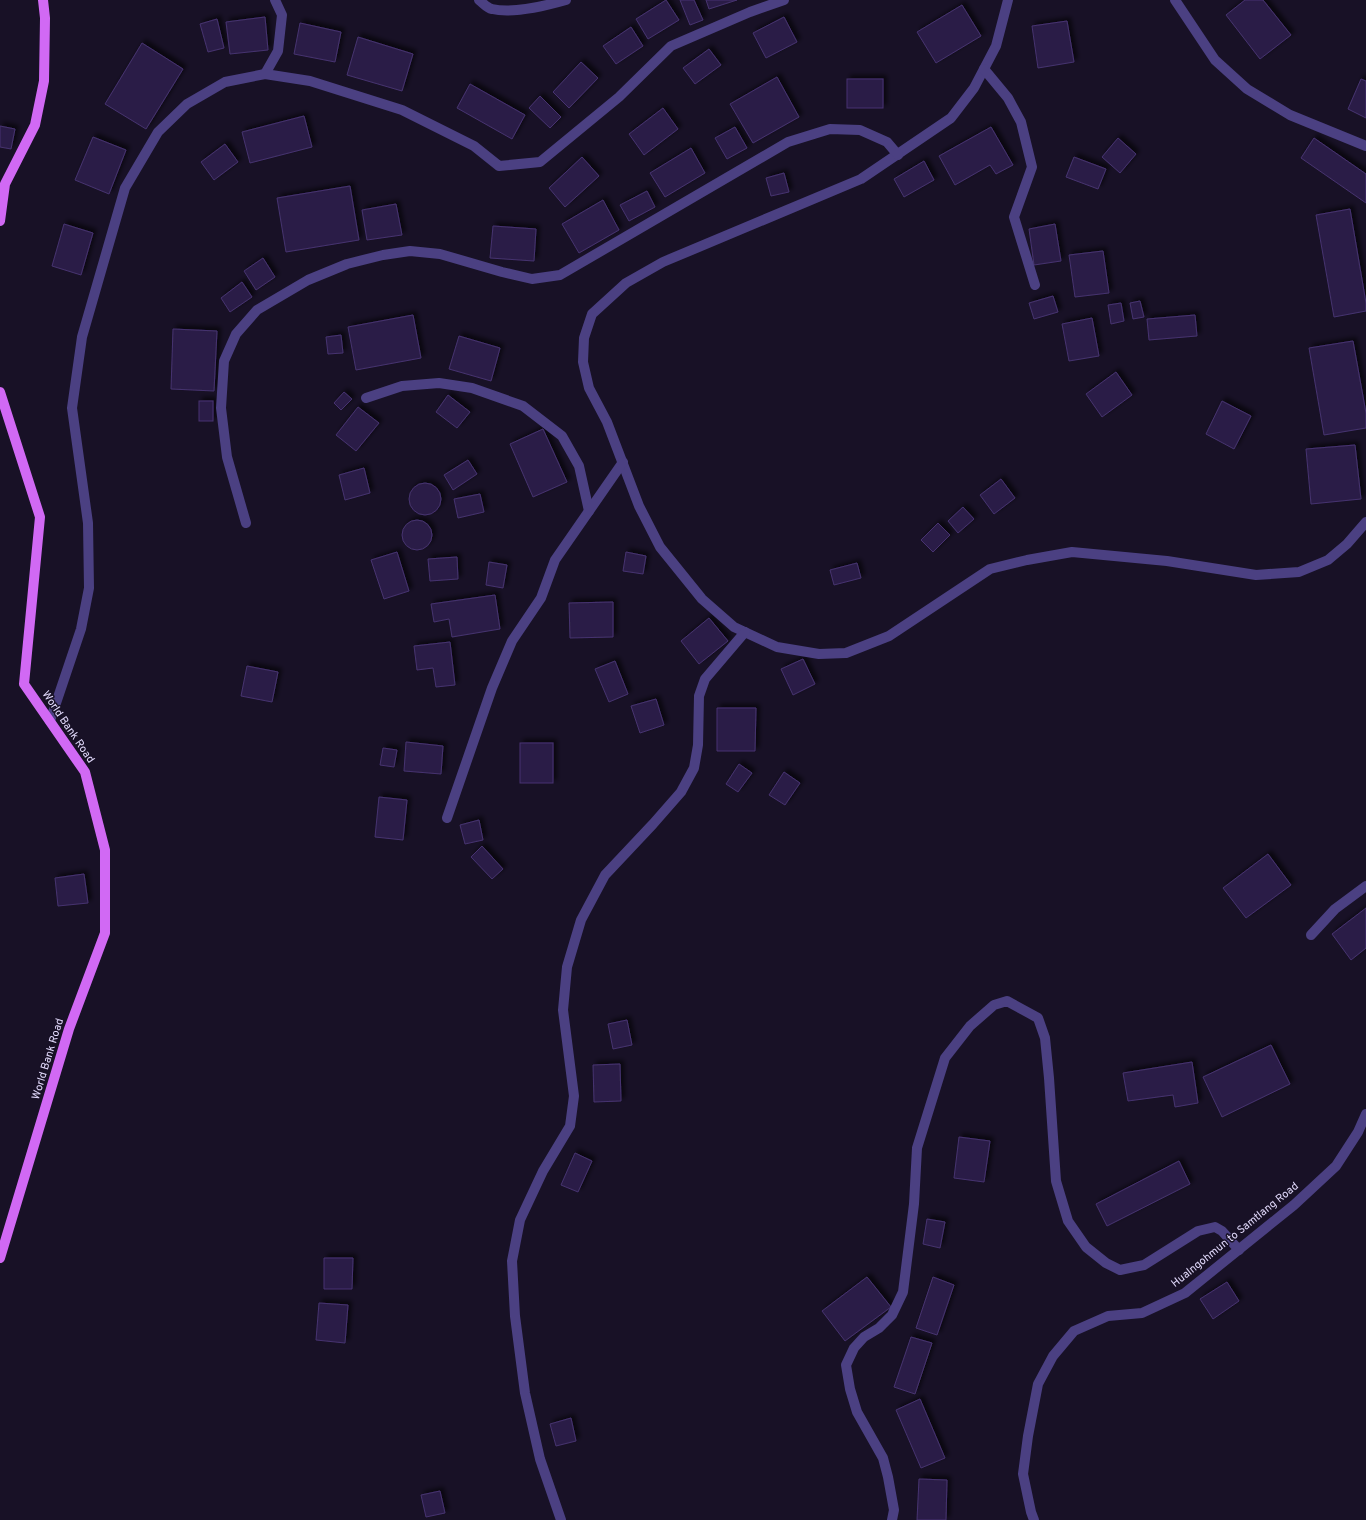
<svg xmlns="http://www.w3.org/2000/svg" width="1366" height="1520" viewBox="0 0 1366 1520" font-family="Overpass,sans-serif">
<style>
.building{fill:#2c1f46;stroke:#463370;filter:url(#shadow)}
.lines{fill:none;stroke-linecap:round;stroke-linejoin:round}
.minor{stroke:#4b4082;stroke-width:10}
.major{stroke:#d169f4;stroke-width:10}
.labels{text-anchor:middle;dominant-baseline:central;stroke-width:3;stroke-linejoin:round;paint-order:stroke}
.street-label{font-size:11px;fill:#e2dafc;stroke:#181126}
</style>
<defs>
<filter id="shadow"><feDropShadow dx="3.5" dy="-3.5" stdDeviation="2" flood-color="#0009"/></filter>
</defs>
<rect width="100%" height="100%" fill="#181126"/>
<g class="building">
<path d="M666,0L679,20L648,39L636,19Z"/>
<path d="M680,0H694L703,20L690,25Z"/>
<path d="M706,0H737L709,9Z"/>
<path d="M1245,0H1263L1291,35L1260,59L1226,15Z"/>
<path d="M962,5L981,36L936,63L917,32Z"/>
<path d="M265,17L268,50L230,54L226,22Z"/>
<path d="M784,17L797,42L766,58L753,33Z"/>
<path d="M217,19L224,48L208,52L200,24Z"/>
<path d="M1067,21L1074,62L1038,68L1032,26Z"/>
<path d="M300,23L341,32L335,62L294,54Z"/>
<path d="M631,27L643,46L616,64L603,46Z"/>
<path d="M358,37L413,54L402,91L347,75Z"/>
<path d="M142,43L183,69L146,129L105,104Z"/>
<path d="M709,49L721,65L695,84L683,68Z"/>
<path d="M581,62L598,78L569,108L553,92Z"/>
<path d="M777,77L799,117L753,143L730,104Z"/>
<rect x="847" y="79" width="36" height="29"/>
<path d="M1361,79L1366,81V118L1348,109Z"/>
<path d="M470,84L525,115L512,139L457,108Z"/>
<path d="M540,96L561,117L550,128L529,108Z"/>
<path d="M663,108L678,129L644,155L629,134Z"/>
<path d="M304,116L312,147L250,163L242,132Z"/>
<path d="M0,126L15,129L11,149L0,147Z"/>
<path d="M735,127L747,148L727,159L715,138Z"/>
<path d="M991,127L1013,165L996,174L990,165L955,185L939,156Z"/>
<path d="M93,137L126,150L109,194L75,180Z"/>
<path d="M1118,138L1136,154L1120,173L1102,157Z"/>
<path d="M1314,138L1366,174V203L1301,158Z"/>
<path d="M225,144L238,162L214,180L201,162Z"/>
<path d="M691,148L705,173L665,197L650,173Z"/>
<path d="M582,157L599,176L565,207L549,188Z"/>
<path d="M1074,157L1106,169L1098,189L1066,177Z"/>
<path d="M924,161L934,180L904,197L894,179Z"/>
<path d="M784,173L789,192L771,196L766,178Z"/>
<path d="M350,186L359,240L286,252L277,198Z"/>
<path d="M647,191L655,207L629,221L620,205Z"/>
<path d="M603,200L619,230L579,253L562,224Z"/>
<path d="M396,204L402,235L367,240L362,210Z"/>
<path d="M1350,209L1366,303V311L1334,317L1316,215Z"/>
<path d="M64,224L93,233L81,275L52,266Z"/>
<path d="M1055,224L1061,261L1034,265L1029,229Z"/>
<path d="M493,226L536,229L534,261L490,258Z"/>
<path d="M1103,251L1109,293L1075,297L1069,255Z"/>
<path d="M263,258L275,277L256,290L244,271Z"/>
<path d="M242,282L252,297L230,312L221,298Z"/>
<path d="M1053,296L1058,312L1034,319L1029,303Z"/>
<path d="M1140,301L1144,317L1133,319L1130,303Z"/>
<path d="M1121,303L1124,321L1111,324L1108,305Z"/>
<path d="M413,315L421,358L356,370L348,327Z"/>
<path d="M1195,315L1197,336L1149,340L1147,319Z"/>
<path d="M1092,318L1099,356L1069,361L1062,324Z"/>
<path d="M173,329L217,331L214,391L171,389Z"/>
<path d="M341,335L343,353L328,354L326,337Z"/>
<path d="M459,336L500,348L491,381L449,369Z"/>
<path d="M1353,341L1366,413V428L1324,435L1309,348Z"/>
<path d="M1116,372L1132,395L1102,417L1086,394Z"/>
<path d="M344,392L352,399L341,410L334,403Z"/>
<path d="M448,395L470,412L457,428L436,412Z"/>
<rect x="199" y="401" width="14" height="20"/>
<path d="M1222,401L1251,416L1234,449L1206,434Z"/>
<path d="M358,407L379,423L356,451L336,435Z"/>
<path d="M543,429L567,482L533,497L510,444Z"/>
<path d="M1355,445L1361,499L1311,504L1306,449Z"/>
<path d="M468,460L477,474L453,490L444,475Z"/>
<path d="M364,468L370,493L345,500L339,475Z"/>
<path d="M1001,479L1015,498L994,514L980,495Z"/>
<circle cx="425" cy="499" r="16"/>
<path d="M480,494L484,512L458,518L454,499Z"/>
<path d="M963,507L974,519L958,533L948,521Z"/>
<circle cx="417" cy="535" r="15"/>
<path d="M938,523L950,535L933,552L921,540Z"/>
<path d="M397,552L409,591L384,599L371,560Z"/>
<path d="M626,552L646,556L643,574L623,571Z"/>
<path d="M457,557L458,579L430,581L428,559Z"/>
<path d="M489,562L507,565L503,588L486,585Z"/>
<path d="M857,563L861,578L834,585L830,570Z"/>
<path d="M495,595L500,629L452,637L449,619L434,622L431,604Z"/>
<path d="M613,602V637L570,638L569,603Z"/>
<path d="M709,618L728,641L699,664L681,641Z"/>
<path d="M450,642L455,685L436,687L433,668L417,670L414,646Z"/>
<path d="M803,659L815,684L793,695L781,669Z"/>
<path d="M615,661L628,694L609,702L595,669Z"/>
<path d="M247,666L278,672L272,702L241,696Z"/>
<path d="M656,699L664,725L640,733L631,706Z"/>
<path d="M717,708H756L755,751H717Z"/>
<path d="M406,742L443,746L441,774L404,771Z"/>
<rect x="520" y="743" width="33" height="40"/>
<path d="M383,748L397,750L394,767L380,765Z"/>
<path d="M739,764L752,773L738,792L726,784Z"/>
<path d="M784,772L800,783L785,805L769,795Z"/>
<path d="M379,797L407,800L403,840L375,837Z"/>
<path d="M479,820L483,840L465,844L460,825Z"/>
<path d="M482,846L503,869L492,879L471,857Z"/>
<path d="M1268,854L1291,885L1246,918L1223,888Z"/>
<path d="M84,874L88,903L58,906L55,878Z"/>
<path d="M1366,908V948L1351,960L1332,934Z"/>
<path d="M627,1020L632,1045L613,1049L608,1024Z"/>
<path d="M1271,1045L1290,1084L1222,1117L1203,1077Z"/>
<path d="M1192,1062L1198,1103L1175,1107L1173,1095L1128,1101L1123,1073Z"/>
<path d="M620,1064L621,1101L594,1102L593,1065Z"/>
<path d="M959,1137L990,1141L984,1182L954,1178Z"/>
<path d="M575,1153L592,1161L578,1192L561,1185Z"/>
<path d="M1179,1161L1190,1184L1107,1226L1096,1204Z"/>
<path d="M927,1219L945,1222L940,1248L923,1244Z"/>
<path d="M324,1258H353L352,1289H324Z"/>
<path d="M867,1277L891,1307L845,1341L822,1311Z"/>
<path d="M933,1277L954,1285L937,1335L916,1328Z"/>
<path d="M1227,1282L1239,1301L1213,1319L1200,1299Z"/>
<path d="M319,1303L348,1305L345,1343L316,1340Z"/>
<path d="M911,1337L932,1343L915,1394L894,1387Z"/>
<path d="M920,1399L945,1458L921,1468L896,1410Z"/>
<path d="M571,1418L576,1441L556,1446L550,1424Z"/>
<path d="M919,1479L947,1480L946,1520H917Z"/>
<path d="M440,1491L445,1513L426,1517L421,1495Z"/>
</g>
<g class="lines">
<g class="minor">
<path d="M479,0C483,3 487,8 492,9C513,14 545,6 566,0"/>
<path d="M1008,0L996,46L974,88L951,118L861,179L663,262L626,283L592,314L584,338L583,362L589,388L607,422L639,506L660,547L702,599L734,627L777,647L819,654L846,653L889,636L990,569L1027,560L1072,552L1167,561L1256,575L1299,572L1328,560L1347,544L1366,522"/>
<path d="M1175,0L1215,60L1247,89L1290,115L1366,146"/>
<path d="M984,69L1008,98L1021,122L1032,167L1014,217L1035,285"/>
<path d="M265,74L278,51L282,15L275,0"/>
<path d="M366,398L402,386L439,383L472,388L523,406L562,436L579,466L589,511"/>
<path d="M246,523L227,457L221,408L224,361L236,334L257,310L308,280L347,264L383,255L410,251L440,254L502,272L532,279L560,275L788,142L830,129L860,130L887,142L898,155"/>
<path d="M50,721L81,629L89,588L88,523L72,408L82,337L125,188L158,132L187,104L225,82L265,74L310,81L402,110L474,146L499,166L540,162L619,97L671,46L750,12L784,0"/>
<path d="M447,818L492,688L512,641L541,598L555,560L623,462"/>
<path d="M1311,935L1335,909L1366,886"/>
<path d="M561,1520L540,1459L525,1393L515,1316L512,1261L520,1220L543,1171L570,1126L574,1096L563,1010L567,967L581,920L605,875L653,824L681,792L694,768L698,745L699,696L705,679L745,632"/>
<path d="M892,1520L894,1510L888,1477L883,1458L857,1412L850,1389L846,1365L854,1348L864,1337L879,1328L892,1315L903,1292L914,1204L917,1148L945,1058L970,1026L994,1005L1007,1001L1038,1018L1045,1038L1049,1078L1056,1181L1068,1221L1086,1247L1106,1263L1120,1270L1144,1265L1198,1231L1215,1227L1222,1231L1239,1250"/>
<path d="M1034,1520L1031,1512L1023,1474L1028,1436L1038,1384L1053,1356L1074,1331L1108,1316L1142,1313L1185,1293L1294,1205L1336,1166L1358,1132L1366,1114"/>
</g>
<g class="major">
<path d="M0,221L5,184L35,125L44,81L45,18L43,0"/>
<path d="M0,392L40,517L24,684L85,772L105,850V933L69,1029L0,1258"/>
</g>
</g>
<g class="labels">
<g class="street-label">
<text transform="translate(68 727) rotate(56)">World Bank Road</text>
<text transform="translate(48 1059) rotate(-73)">World Bank Road</text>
<text transform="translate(1235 1235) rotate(-39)">Hualngohmun to Samtlang Road</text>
</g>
</g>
</svg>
